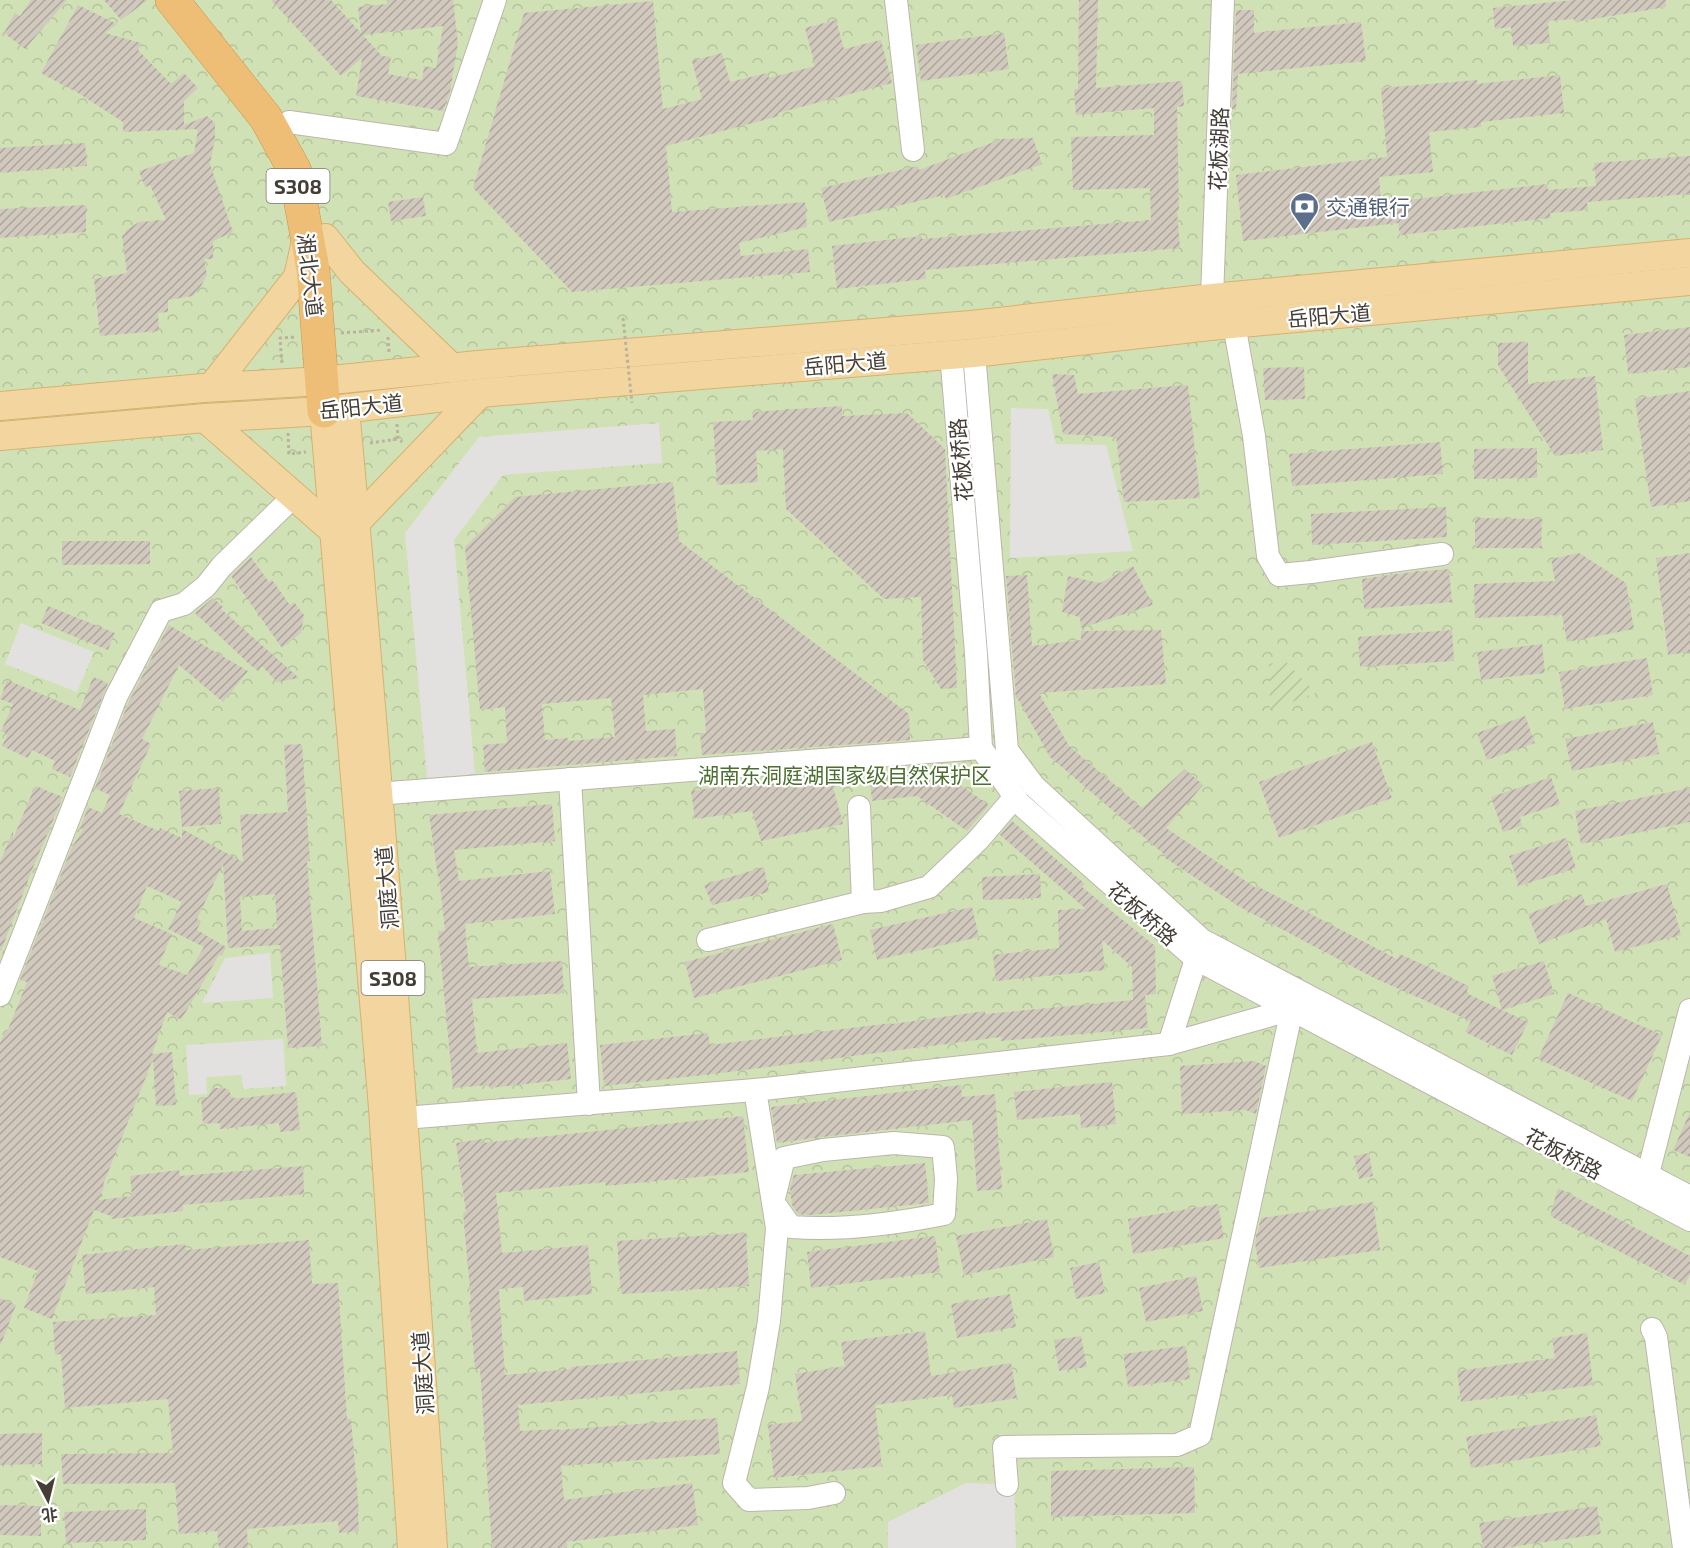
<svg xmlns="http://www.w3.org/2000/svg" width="1690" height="1548" viewBox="0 0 1690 1548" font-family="'Exo 2','Noto Sans SC',sans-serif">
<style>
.park{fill:url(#park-crowns)}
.garden{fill:url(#garden-furrows)}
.parking{fill:#e3e1df}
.building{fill:url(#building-hatch);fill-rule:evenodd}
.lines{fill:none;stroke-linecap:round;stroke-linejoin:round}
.minor-casing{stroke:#bcb5ab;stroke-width:24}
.major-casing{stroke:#d6b171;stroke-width:30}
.highway-casing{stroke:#cc9347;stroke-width:34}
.path{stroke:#bcb09e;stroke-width:3;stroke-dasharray:3 3;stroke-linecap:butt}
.minor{stroke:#fff;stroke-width:22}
.major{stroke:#f3d69f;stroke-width:28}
.highway{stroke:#eebe76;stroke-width:33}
.path-bridge{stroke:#bcb09e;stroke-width:3;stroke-dasharray:3 3;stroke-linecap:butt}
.labels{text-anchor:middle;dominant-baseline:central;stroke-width:4.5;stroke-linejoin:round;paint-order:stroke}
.shield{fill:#fff;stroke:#7c7873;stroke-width:1.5}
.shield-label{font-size:20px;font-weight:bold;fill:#443e37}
.street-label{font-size:21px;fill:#443e37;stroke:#fff}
.service-label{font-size:21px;fill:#4e5e75;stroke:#fff;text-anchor:start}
.park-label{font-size:21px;fill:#4c6f31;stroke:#fff}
</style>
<defs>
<pattern id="park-crowns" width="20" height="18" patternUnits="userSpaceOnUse" patternTransform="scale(1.5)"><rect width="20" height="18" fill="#d0e2b5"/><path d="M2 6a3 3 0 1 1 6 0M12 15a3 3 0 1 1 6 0" fill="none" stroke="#b4c39c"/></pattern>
<pattern id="garden-furrows" width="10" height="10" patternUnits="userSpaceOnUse" patternTransform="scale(1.5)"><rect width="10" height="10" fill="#d0e2b5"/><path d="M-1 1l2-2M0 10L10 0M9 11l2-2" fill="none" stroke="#b4c39c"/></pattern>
<pattern id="building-hatch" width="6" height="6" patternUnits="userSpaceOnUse" patternTransform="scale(1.5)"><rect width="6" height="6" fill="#d2c9be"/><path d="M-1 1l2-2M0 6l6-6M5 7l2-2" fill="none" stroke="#aca59b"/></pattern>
</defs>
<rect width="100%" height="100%" fill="#f2eee8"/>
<rect class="park" x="0" y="0" width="1690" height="1548"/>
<path class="garden" d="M1284,660L1316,693L1270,710L1269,664Z"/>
<g class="parking">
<path d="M1011,408L1048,409L1056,444L1106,445L1133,551L1010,558Z"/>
<path d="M659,423L662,463L503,475L454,540L475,774L427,778L405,533L479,437Z"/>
<path d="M21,623L94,652L77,692L5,664Z"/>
<path d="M270,953L273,998L202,1003L225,958Z"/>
<path d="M283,1039L286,1086L243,1089L242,1075L206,1077L207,1094L189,1095L186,1045Z"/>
<path d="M966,1483L1014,1485L1016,1548H888V1522Z"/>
</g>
<g class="building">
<path d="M31,0H67L25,49L4,33L15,13L20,16Z"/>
<path d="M104,0H148L121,20Z"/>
<path d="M271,0H331L361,33L358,7L387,4V0H453L458,43L450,92L443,111L356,96L362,58L341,76ZM443,26L436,68L424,66L422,80L388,74L391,57L382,56L363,35Z"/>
<path d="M1079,0H1098L1096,88L1182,81L1184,106L1177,107L1179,211H1177L1180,248L925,270L926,279L837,289L832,246L922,236V239L1151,220L1150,188L1073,190L1071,137L1154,135V108L1076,115L1074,89H1078Z"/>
<path d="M1574,0H1666V7L1575,22L1574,19L1548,21L1550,43L1513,46L1511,27L1495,29L1493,8Z"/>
<path d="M653,1L663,109L702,99L692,61L722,53L730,82L767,73L769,78L815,66L805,28L836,20L844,49L881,40L892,83L778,113L779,116L666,146L672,212L805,202L807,227L739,243L741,256L808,249L810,272L572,292L473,188L524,13Z"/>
<path d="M78,5L117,24L105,33L141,43L138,50L171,84L184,73L198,88L184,101V125L207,116L215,123V138L210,164L233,232L213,241V259H204L207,275L201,286L193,296L168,300V312L158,313L159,331L100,336L94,279L127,273L122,236L128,229L139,222L166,220L150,185L145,187L139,171L194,153L198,129L123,132V122L72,89V90L41,73Z"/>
<path d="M1236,10H1254V33L1361,22L1366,61L1238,74L1236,110L1232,109Z"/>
<path d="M1004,33L1009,69L921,81L916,45Z"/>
<path d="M1560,75L1564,113L1481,122V127L1429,132L1433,172L1379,177L1381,203L1547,184L1548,190L1596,186L1594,163L1690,156V194L1587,202L1588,210L1550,213L1551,218L1400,235L1398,223L1243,241L1236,175L1387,157L1381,88L1477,80V84Z"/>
<path d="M1033,138L1042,164L946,199L944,195L829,222L821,188L918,166L919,170L1002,139Z"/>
<path d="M85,143L87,166L0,173V148Z"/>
<path d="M423,197L426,216L391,221L388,202Z"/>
<path d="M86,205V232L0,238V209Z"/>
<path d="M1690,327V367L1628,374L1624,335Z"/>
<path d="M1528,342V384L1595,376L1603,450L1555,456L1498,365V343Z"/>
<path d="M1304,367L1305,399L1265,400L1263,368Z"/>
<path d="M1052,374L1074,375L1078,394L1188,385L1200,498L1124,502L1116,437L1063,434Z"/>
<path d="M1690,391V501L1651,507L1635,399Z"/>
<path d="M842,406V416L907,413L945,449L957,688L941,689L923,660L921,597L884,599L786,509L783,449L756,451L758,482L717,485L713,422L753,420L752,412Z"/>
<path d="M1440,442L1443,474L1292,486L1289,454Z"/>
<path d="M1537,448V478L1474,479V449Z"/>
<path d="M673,482L679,541L909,714L910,740L702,755L700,733H706L703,689L643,695L646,731L675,729L677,756L485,772L483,745L507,743L505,707L480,710L465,547L515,497ZM611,698L615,737L568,741V738L545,740L542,704Z"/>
<path d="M1446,507L1447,537L1312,545L1311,514Z"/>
<path d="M1475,518L1542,519L1541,548H1475Z"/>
<path d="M62,541H150V564L62,565Z"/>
<path d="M1579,553L1626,583L1634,629L1567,642L1562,615L1475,618L1474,584L1555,581L1551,559Z"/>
<path d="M1690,553V652L1668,655L1656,558Z"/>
<path d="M251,557L269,582L272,580L290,605L294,602L304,615L301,633L282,648L231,576Z"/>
<path d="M1133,566L1153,605L1081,628L1080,617L1062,612L1068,576L1100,583Z"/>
<path d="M1449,569L1452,602L1364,609L1362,579L1404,573Z"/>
<path d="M1027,575L1032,646L1081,640V631L1161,630L1166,684L1039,693L1069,746L1142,808L1185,769L1203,785L1166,828L1256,888L1257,886L1397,959L1400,954L1469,986L1466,993L1528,1022L1512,1055L1465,1032L1471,1021L1372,977L1238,906L1164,857L1165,855L1050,757L1016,696L1006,576Z"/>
<path d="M213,598L223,607L221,609L299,678L277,682L262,666L258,671L248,663L195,613Z"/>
<path d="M48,606L115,633L108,650L41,623Z"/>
<path d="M169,625L248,671L223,702L179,665L142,739L151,744L119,814L159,831L160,828L182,838V829L243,862L240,815L288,812L284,745L302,744L310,861H307L322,1046L288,1048L280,945L228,948L223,864L197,919L201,921L197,930L226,947L222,956L219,955L181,1020L167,1012L152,1054L172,1052L176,1105L156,1106L153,1059L103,1185H105L99,1200L132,1196L130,1176L179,1170L180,1176L303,1166L304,1194L183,1205V1211L112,1219L111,1216L94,1210L52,1319L24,1308L38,1271L0,1257V1043L5,1031L7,1032L27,982L20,980L71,849L83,829L80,828L88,807L102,813L110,795L95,788L128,703ZM147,886L182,902L168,929L204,947L187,975L159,965L172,934L134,918ZM275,894L277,928L242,931L240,897Z"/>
<path d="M1452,630L1454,661L1360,667L1358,637Z"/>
<path d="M1542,644L1545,673L1481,680L1477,652Z"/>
<path d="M1647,658L1653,695L1565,709L1559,672Z"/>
<path d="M93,677L108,683L70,777L52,769L55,761L32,750L28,758L2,746L8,734L1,731L13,704L0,699L7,680L80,710Z"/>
<path d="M1525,716L1535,743L1487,760L1477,733Z"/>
<path d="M1653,722L1659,754L1572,771L1565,739Z"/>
<path d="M1372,742L1392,798L1279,838L1259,782Z"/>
<path d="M922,768L949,777L989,805L967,831L917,796L872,801L869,773Z"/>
<path d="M852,771L854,784L833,787L843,824L761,841L752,811L695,819L691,791L796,776Z"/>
<path d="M1551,777L1560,804L1520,817L1522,826L1503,832L1491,797Z"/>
<path d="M35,786L63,797L32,870L1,951H0V862L13,831V839Z"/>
<path d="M219,788L221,824L182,827L179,791Z"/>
<path d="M1690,788V822L1581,844L1575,811Z"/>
<path d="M552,804L555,841L454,850L459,881L550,871L555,914L465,924L469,967L562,961L564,993L472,999L477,1053L567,1043L571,1079L489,1088V1085L453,1088L438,931H445L439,876L438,877L429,815Z"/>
<path d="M1012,821L1085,884L1082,887L1155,946L1156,994L1145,995L1148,1028L1001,1041V1037L713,1074L604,1086L600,1045L708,1033L710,1045L892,1023V1024L985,1011V1014L1133,1000L1132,967L1102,940L1105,970L996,981L993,955L1059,948L1058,910L1086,909L1000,835Z"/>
<path d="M1566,838L1576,868L1519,886L1509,856Z"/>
<path d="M764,867L769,892L712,905L704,885Z"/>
<path d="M1040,874L1041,898L983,900L982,877Z"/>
<path d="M1667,884L1681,935L1615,952L1606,919L1539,944L1528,914L1582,894L1586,906Z"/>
<path d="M972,907L979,937L877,960L870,930Z"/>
<path d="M833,924L842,960L694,998L685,962Z"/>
<path d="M1544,961L1554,994L1502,1010L1492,976Z"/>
<path d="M1568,993L1662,1035L1632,1101L1538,1059Z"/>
<path d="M1254,1061L1266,1066L1256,1114L1246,1110L1182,1114L1180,1066Z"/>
<path d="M1112,1082L1116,1124L1081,1128L1080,1114L1017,1120L1014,1092Z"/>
<path d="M961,1085L962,1097L995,1094L1002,1189L977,1191L972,1120L822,1137L777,1143L771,1107Z"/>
<path d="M212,1088H224L229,1090L232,1099L296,1092L300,1130L280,1132L279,1123L220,1129V1123L203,1124L201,1098L208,1097Z"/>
<path d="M1690,1112V1157L1673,1150Z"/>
<path d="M743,1116L749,1172L606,1186L605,1182L496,1193L502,1253L588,1245L592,1294L524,1301L523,1287L499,1289L505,1375L571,1369V1367L737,1351L740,1384L518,1405L520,1431L558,1429L559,1430L717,1418L720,1454L561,1466L564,1500L692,1483L698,1525L567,1542V1548H492L480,1369H475L469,1301H471L463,1213L466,1212L456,1143L482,1139V1143Z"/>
<path d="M1369,1153L1373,1176L1359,1179L1354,1156Z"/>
<path d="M925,1163L929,1203L811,1215L798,1214L792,1205L790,1188L794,1175Z"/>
<path d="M1558,1188L1690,1256V1274L1685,1285L1550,1216Z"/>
<path d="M1373,1202L1380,1250L1259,1268L1255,1243L1261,1218Z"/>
<path d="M1218,1204L1224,1238L1133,1254L1128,1219Z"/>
<path d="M1047,1219L1054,1257L964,1275L956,1236Z"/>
<path d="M746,1233L749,1286L621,1294L617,1241Z"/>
<path d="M935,1236L940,1272L811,1288L807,1252Z"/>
<path d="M309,1240L312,1284L338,1283L347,1419H351L359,1512H358L359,1531L339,1533L338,1521L247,1529L248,1548H219L217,1531L179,1534L175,1483L63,1484L61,1454L173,1453L168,1399L65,1408L61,1354L55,1355L53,1322L156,1315L154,1287L86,1294L82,1255L185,1244L186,1250Z"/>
<path d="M1099,1262L1105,1293L1076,1299L1070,1268Z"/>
<path d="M1196,1276L1203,1311L1146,1322L1139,1288Z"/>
<path d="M1010,1294L1016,1327L957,1338L951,1304Z"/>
<path d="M0,1298L16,1305L1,1344H0Z"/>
<path d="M925,1331L931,1376L1011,1363L1017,1398L954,1408L952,1395L875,1405L882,1466L774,1478L768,1425L802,1421L795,1374L845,1366L841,1342Z"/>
<path d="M1587,1333L1593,1385L1461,1402L1457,1371L1555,1358L1552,1338Z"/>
<path d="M1081,1336L1087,1367L1059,1371L1054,1340Z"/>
<path d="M1186,1346L1190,1379L1128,1387L1123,1354Z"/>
<path d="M1596,1415L1601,1446L1471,1468L1466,1437Z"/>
<path d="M42,1433V1464L0,1465V1434Z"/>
<path d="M1194,1467L1195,1513L1051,1517V1471Z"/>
<path d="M0,1505L41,1506V1536L0,1535Z"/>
<path d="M1597,1506L1601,1534L1504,1548H1483L1479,1523Z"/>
<path d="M146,1509V1540L66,1543L64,1512Z"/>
</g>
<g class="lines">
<defs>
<g id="minor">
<path d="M896,0L913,150"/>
<path d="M289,122L446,144L495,0"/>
<path d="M1212,298L1223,0"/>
<path d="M1234,324L1254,436L1268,556L1279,575L1311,572L1442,554"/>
<path d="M951,353L976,653L981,748L1019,803L1196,959L1690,1220"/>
<path d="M974,353L1007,750L1034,786L1202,940L1690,1197"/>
<path d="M570,779L589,1104"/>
<path d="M363,795L981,748"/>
<path d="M859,807L863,902"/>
<path d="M708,940L863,902L881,901L929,887L978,840L1015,797"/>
<path d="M0,995L116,697L161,611L184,604L206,586L222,566L294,496"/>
<path d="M1169,1044L1196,959"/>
<path d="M755,1090L777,1228L769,1321L758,1387L734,1483L749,1500L808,1498L834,1493"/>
<path d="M404,1118L755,1090L1169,1044L1292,1009L1200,1435L1177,1445L1004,1447L1007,1485"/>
<path d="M894,1143L943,1147L946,1179L944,1214C894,1224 841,1231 791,1227L773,1202L784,1158L823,1150Z"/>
<path d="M1648,1174L1690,1010"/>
<path d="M1652,1329L1656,1337L1684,1548"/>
</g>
<g id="major">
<path d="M325,238L352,272L452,368"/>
<path d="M212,387L298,277L306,241"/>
<path d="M0,406L203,388L322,381L478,365L971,325L1212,298L1690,253"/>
<path d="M345,409C380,788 408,1168 433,1548"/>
<path d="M324,411L383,1108L412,1548"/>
<path d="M205,418L334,531"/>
<path d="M0,436L205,418L324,411L480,393L974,353L1210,326L1690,281"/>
<path d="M356,522L480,393"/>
</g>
<path id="highway" d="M172,0L266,118L295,171L313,269L324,411"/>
</defs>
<use href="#minor" class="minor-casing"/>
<use href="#major" class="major-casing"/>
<use href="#highway" class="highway-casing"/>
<g class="path">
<path d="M341,333L382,330"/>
<path d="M388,337L389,352"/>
<path d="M282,363L280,338L296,337"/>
<path d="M397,424L398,439L402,442"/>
<path d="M288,433L289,454L306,452"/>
<path d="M370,443L398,439"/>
</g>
<use href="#minor" class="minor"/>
<use href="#major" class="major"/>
<use href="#highway" class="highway"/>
<path class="path-bridge" d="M623,318L632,403"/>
</g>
<defs>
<symbol id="bank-pin" viewBox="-11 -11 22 30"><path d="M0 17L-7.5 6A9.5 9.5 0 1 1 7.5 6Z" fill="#5c6f8a" stroke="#fff"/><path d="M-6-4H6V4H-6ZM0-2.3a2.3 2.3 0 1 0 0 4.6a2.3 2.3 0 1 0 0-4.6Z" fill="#fff"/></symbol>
</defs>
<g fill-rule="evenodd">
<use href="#bank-pin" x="1288" y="190" width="33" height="45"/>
</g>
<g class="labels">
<g class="shield">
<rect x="266.5" y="169" width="63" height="34" rx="4.5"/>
<rect x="361.5" y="961" width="63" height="34" rx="4.5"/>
</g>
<g class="shield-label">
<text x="298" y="186">S308</text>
<text x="393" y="978">S308</text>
</g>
<g class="street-label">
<text transform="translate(1218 149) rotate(-88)">花板湖路</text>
<text transform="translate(311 275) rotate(83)">湘北大道</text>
<text transform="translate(1329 315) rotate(-5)">岳阳大道</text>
<text transform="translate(845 363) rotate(-5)">岳阳大道</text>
<text transform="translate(361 406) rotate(-6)">岳阳大道</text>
<text transform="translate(960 460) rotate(-95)">花板桥路</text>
<text transform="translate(386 888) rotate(-95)">洞庭大道</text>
<text transform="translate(1143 913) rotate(41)">花板桥路</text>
<text transform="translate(1564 1153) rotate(28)">花板桥路</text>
<text transform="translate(422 1373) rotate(-94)">洞庭大道</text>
</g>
<g class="service-label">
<text x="1326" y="206">交通银行</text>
</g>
<g class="park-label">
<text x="845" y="774">湖南东洞庭湖国家级自然保护区</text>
</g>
</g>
<g transform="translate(48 1500) rotate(173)" stroke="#ffffff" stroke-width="4.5" paint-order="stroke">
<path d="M0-4.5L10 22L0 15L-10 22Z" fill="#443e37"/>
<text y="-9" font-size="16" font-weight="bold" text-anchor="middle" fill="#443e37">北</text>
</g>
</svg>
